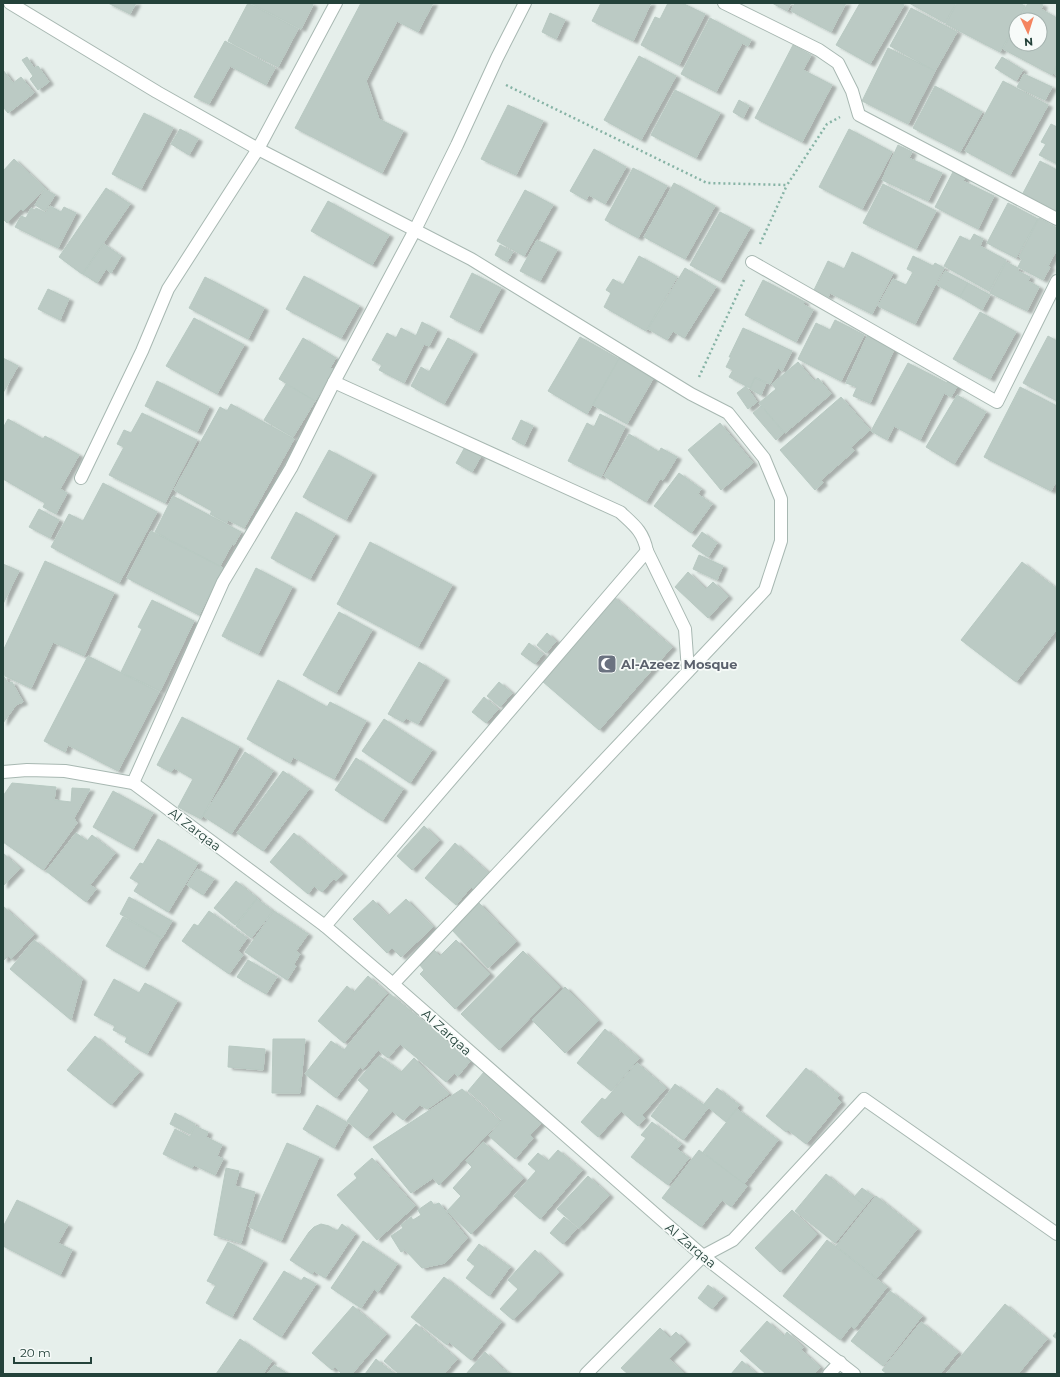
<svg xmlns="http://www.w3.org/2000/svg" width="1060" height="1377" viewBox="0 0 1060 1377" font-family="Montserrat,sans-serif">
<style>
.building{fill:#bbcac4;stroke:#b8c9c2;filter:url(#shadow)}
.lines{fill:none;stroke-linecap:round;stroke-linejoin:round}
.lane-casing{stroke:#a8b8b2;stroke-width:14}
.street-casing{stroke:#a8b8b2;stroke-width:14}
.path{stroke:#86b3a5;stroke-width:2.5;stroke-dasharray:2 3;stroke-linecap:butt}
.lane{stroke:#fff;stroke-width:12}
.street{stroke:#fff;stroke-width:12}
.labels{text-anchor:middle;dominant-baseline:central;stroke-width:3.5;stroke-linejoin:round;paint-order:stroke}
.worship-label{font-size:13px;font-weight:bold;fill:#5b616d;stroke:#f7fbf9;text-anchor:start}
.street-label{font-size:13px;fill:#24423a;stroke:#f7fbf9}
</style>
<defs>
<filter id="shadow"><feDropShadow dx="4.5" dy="2.5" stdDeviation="1" flood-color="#0004"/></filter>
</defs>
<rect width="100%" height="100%" fill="#e6efeb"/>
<g class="building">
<path d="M108,3H136L130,14Z"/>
<path d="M248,3L298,29L278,67L228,41Z"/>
<path d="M250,3H310L313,5L301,29Z"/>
<path d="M361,3H433L418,32L397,21L366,81L379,119L403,131L382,173L295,128Z"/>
<path d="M601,3H651L633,41L592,21Z"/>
<path d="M668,3H682L705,14L679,65L641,45L655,17L660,19Z"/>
<path d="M772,3H791L787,11Z"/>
<path d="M795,3H846L831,32L791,11Z"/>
<path d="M860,3H900L904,5L870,64L836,45Z"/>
<path d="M909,3H956L945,23Z"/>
<path d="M957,3H1019L1025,6L1000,52L946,24Z"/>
<path d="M1028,3H1038L1043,5L1041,9L1057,18V65L1052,75L1003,49L1016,25V44H1040V20H1019Z"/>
<path d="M911,8L957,32L935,71L890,46Z"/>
<path d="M550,13L565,20L556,39L542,32Z"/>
<path d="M710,18L751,40L748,46L742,43L716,92L681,74Z"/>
<path d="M225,41L275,68L266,85L230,66L209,104L194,97Z"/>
<path d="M793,45L811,55L803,70L832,85L802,142L755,118Z"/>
<path d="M888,48L935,71L908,124L862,101Z"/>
<path d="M639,56L676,76L641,140L604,120Z"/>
<path d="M27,57L34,68L38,66L49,82L38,90L30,79L33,76L22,60Z"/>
<path d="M1002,57L1023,70L1016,81L995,68Z"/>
<path d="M1057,65V76L1053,73Z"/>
<path d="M3,70L13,83L21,77L34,93L8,113L3,107Z"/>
<path d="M1024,74L1052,87L1045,100L1017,87Z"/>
<path d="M1003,81L1048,105L1010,175L965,151Z"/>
<path d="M935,86L982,112L960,152L913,128Z"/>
<path d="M675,90L720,113L696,158L651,135Z"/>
<path d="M739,100L749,106L743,118L733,112Z"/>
<path d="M508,105L543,121L516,175L481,159Z"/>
<path d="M144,113L173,128L141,189L112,174Z"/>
<path d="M1051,124L1057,127V164L1039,155L1046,144L1041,142Z"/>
<path d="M180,129L198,139L189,155L171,144Z"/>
<path d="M849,129L892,152L862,209L819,187Z"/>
<path d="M898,145L912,152L909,158L942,173L928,201L882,180Z"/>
<path d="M594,149L626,167L605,204L589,195L586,200L570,191Z"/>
<path d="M14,159L45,188L23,211L21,209L7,223L3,219V171Z"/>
<path d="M1040,161L1057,170V213L1022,195Z"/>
<path d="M633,168L667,186L638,238L605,220Z"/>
<path d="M954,170L966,176L963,181L994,196L978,229L935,207Z"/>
<path d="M674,183L715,206L685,259L644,237Z"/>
<path d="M883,184L936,211L916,249L863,223Z"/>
<path d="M106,188L130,204L82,274L59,257Z"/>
<path d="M45,189L55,195L45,211L35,205Z"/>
<path d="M525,190L553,205L524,256L497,241Z"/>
<path d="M328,201L389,235L372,265L311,231Z"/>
<path d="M1008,203L1038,219L1016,258L987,243Z"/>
<path d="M50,206L61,212L64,207L76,213L58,248L15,227L21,216L26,218L31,208L35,210L36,208L46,213Z"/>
<path d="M720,212L750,228L720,281L690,265Z"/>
<path d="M1039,218L1057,228V249L1048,266L1050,267L1043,280L1018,267L1022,259L1019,257Z"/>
<path d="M974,234L983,239L980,246L1006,260L989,291L944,266L960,236L970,241Z"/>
<path d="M537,240L557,250L540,281L520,271Z"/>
<path d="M104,244L121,256L111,273L106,269L97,283L83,274Z"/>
<path d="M500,245L513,252L507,262L495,255Z"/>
<path d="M852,252L893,273L872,314L830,293L828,297L814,290L828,261L844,269Z"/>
<path d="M639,256L677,277L646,331L604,307L611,293L606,290L613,279L623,285Z"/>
<path d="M913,256L933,266L935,263L944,268L915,324L878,306L893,279L906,285L913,272L907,269Z"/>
<path d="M1006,262L1018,268V271L1030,277L1028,281L1039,287L1027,311L990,293Z"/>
<path d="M685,268L716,287L684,338L673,331L667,340L648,329Z"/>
<path d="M945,271L968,283L960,297L937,285Z"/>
<path d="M472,273L501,288L478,331L450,317Z"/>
<path d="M304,276L359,306L341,338L286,309Z"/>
<path d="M205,277L264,308L248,339L189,308Z"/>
<path d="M763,280L805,302L803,304L813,310L796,342L745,315Z"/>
<path d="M968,283L990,295L982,310L960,297Z"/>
<path d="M48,289L69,299L60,320L38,309Z"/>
<path d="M980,312L1016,332L990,379L953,359Z"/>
<path d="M194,318L244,345L217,394L166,366Z"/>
<path d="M835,320L864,335L841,381L798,359L816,323L830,330Z"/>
<path d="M422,322L437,330L429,346L424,344L404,383L379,370L382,365L372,360L387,333L396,338L401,328L416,336Z"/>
<path d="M743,328L792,351L782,371L778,368L770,384L755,377L750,388L729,377L733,370L726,367L731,357H729Z"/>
<path d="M869,332L896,345L870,403L853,396L857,387L846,383Z"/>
<path d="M1048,336L1057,341V401L1023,383Z"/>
<path d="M580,337L619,359L587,414L548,391Z"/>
<path d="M303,338L336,358L330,368L334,370L315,401L279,379Z"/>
<path d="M448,338L473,352L444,404L411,386L421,367L429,372Z"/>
<path d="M620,357L654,377L627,424L593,405Z"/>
<path d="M3,358L18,366L3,393Z"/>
<path d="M798,362L814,381L818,378L831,394L785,433L759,403L776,389L772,384Z"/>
<path d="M908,363L947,383L948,380L958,385L951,397L944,393L920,440L894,426L887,440L871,431Z"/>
<path d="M755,378L766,383L761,395L750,389Z"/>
<path d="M157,381L209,407L197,432L145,406Z"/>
<path d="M286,384L315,401L293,437L264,420Z"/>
<path d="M746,386L757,402L748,409L737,393Z"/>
<path d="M1020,387L1057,406V480L1051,491L984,457Z"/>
<path d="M957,395L986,412L954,464L926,447Z"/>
<path d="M841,397L870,430L851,447L854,451L821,480L823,483L815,490L780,450Z"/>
<path d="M231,404L294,439L244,528L228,520L227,523L210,514L212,511L174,490L220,407L227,411Z"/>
<path d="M761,406L784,433L776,440L753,413Z"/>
<path d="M142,413L197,440L165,503L109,475L124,447L117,444L124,430L131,433Z"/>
<path d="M600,414L625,427L601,477L568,461L587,423L594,427Z"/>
<path d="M8,419L43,439L45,436L79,455L60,489L67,493L56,514L43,507L45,503L3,479V428Z"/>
<path d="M521,420L533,426L524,445L512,439Z"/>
<path d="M720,423L753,463L721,490L688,450Z"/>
<path d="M629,434L659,452L661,448L677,457L663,480L660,479L646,502L604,476Z"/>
<path d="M465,447L481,456L472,472L456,463Z"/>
<path d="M329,450L372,473L346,520L303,497Z"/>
<path d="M679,473L701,489L698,494L712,504L691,533L654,506Z"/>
<path d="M103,483L157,512L119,583L51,547L69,514L83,521Z"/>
<path d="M173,496L241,532L234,545L232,544L220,566L155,532Z"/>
<path d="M39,509L59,520L50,538L29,527Z"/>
<path d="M296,512L335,534L310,579L271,558Z"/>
<path d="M151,531L223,568L199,615L127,578Z"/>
<path d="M702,532L717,543L708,557L692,546Z"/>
<path d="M370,542L452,585L418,647L337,604Z"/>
<path d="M699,555L723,566L717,580L693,569Z"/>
<path d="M45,561L114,593L84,656L53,642L31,688L5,676L3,672V651Z"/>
<path d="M1022,562L1057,589V629L1016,682L961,640Z"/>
<path d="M3,564L19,571L3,604Z"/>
<path d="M256,568L292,587L258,654L222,636Z"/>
<path d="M688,572L706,589L713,582L728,596L708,618L675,587Z"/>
<path d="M613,596L672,647L599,730L542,681L602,613L600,611Z"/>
<path d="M152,600L194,621L160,691L121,672L142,629L138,627Z"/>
<path d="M339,612L372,630L336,693L303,675Z"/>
<path d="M547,633L556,641L546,653L537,645Z"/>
<path d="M529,643L543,654L535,664L521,654Z"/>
<path d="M88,656L159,692L118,771L68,745L65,752L44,741Z"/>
<path d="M419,662L445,678L418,724L406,718L403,722L388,714Z"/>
<path d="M3,675L8,683L12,682L23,702L16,705L3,723Z"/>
<path d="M278,680L327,707L330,702L366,721L334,779L293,757L290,763L247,739Z"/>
<path d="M499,682L512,693L500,707L487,696Z"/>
<path d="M484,697L498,709L486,723L472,712Z"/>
<path d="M182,717L239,747L201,819L178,807L193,779L174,768L171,772L157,765Z"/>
<path d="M384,719L432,750L410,783L362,751Z"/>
<path d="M245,752L273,771L231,834L203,816Z"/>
<path d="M356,758L403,789L382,821L335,790Z"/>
<path d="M283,771L309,789L263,851L237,833Z"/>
<path d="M12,783L56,787L54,800L71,802L72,788L90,789L74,818L77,823L43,870L3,842V796Z"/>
<path d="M113,791L153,813L133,849L93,827Z"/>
<path d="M424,826L439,840L412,870L397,856Z"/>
<path d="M76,833L87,841L92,835L115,853L90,885L96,889L86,902L46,871Z"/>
<path d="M294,833L343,874L336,881L334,878L322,892L314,886L308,894L270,862Z"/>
<path d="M158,839L198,863L168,912L134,891L139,883L130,878L140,863L143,864Z"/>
<path d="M455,843L490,874L475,891L471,887L456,905L425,878Z"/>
<path d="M3,853L20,868L3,886Z"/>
<path d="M197,869L214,879L203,895L187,885Z"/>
<path d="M236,881L257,898L235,925L214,908Z"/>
<path d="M129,897L172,921L162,938L120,914Z"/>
<path d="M257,899L273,911L251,938L236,926Z"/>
<path d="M406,899L433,927L401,957L392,948L387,953L353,919L373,900L388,916Z"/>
<path d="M479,903L516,942L488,968L451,929Z"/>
<path d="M3,906L34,934L11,959L8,956L4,960L3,959Z"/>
<path d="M209,911L247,938L238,951L243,955L229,974L182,941L194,924L198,926Z"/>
<path d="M274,911L308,934L296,951L300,954L294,964L296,966L287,980L245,952Z"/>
<path d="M123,917L161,938L144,968L106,946Z"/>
<path d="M34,940L82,979L71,1020L10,969Z"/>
<path d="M456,940L490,974L455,1009L420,974L424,970L419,964L433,949L440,956Z"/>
<path d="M523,951L560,987L499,1050L461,1014Z"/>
<path d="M248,960L277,977L266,994L237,977Z"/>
<path d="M368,976L387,993L344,1043L318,1021L347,986L354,992Z"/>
<path d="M114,979L139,993L145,983L177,1001L147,1054L125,1042L127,1037L113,1030L115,1026L94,1015Z"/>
<path d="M565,987L598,1021L565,1053L532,1020Z"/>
<path d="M390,994L471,1060L458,1076L454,1073L446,1082L400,1044L388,1058L378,1050L363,1069L360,1067L336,1098L305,1074L331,1041L344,1050Z"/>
<path d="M605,1029L639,1058L611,1091L577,1063Z"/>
<path d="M95,1036L139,1072L111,1105L67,1070Z"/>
<path d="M273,1039H305L300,1093H272Z"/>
<path d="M229,1046L265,1049L263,1070L228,1067Z"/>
<path d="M379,1056L401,1072L414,1058L449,1094L427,1109L420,1105L403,1120L392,1111L367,1138L347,1121L369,1090L358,1080Z"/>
<path d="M637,1063L666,1088L642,1115L645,1118L638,1126L621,1111L598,1137L581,1122L602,1098L605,1100Z"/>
<path d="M806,1068L839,1095L837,1098L841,1102L806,1144L788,1130L786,1132L766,1116Z"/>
<path d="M484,1072L542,1122L530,1135L533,1138L515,1159L489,1136L502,1120L468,1091Z"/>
<path d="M675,1084L708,1108L683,1140L651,1116Z"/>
<path d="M717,1088L739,1105L726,1122L704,1104Z"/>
<path d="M462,1089L500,1121L439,1185L433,1178L411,1193L373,1147Z"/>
<path d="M317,1105L348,1123L334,1148L303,1129Z"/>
<path d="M737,1109L778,1140L744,1184L703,1152Z"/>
<path d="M175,1113L195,1124L190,1134L170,1124Z"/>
<path d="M652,1122L681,1144L677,1149L689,1158L668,1185L631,1157L646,1138L641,1135Z"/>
<path d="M195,1126L208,1132L206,1137L222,1145L217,1156L223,1159L215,1175L194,1165L192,1168L163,1154L175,1129L190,1137Z"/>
<path d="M483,1142L523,1178L471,1234L447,1211L461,1196L453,1188L472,1167L466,1161Z"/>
<path d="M287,1143L319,1157L281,1241L249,1227Z"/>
<path d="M558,1150L582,1170L540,1219L514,1196L536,1171L528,1164L538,1153L548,1161Z"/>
<path d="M699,1150L747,1186L731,1207L722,1200L701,1227L662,1198Z"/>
<path d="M372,1158L415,1206L377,1240L337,1195L357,1178L354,1174Z"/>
<path d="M226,1168L239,1171L235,1186L255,1192L241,1243L214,1235Z"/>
<path d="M826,1174L865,1206L835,1243L795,1211Z"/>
<path d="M588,1176L609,1195L579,1228L557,1209Z"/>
<path d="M862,1188L873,1196L865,1206L854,1197Z"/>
<path d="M876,1196L917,1229L877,1278L836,1246Z"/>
<path d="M17,1200L68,1225L58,1243L72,1250L60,1275L3,1246V1227Z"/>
<path d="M431,1201L434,1205L439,1203L467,1238L445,1263L422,1268L405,1250L401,1252L391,1236L403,1228L401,1225L411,1217L413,1220L421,1215L418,1210Z"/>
<path d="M792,1210L817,1234L780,1272L755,1248Z"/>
<path d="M564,1217L577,1228L563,1244L550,1233Z"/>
<path d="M321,1224L329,1226L335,1230H338L342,1224L355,1234L325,1278L314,1271L312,1274L290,1260L309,1232L314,1227Z"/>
<path d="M827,1240L887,1287L854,1329L851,1326L840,1340L783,1296Z"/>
<path d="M363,1241L397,1264L378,1292L374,1289L361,1308L331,1288Z"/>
<path d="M228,1242L263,1261L232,1317L206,1303L216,1285L207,1281Z"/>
<path d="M479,1244L510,1267L489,1296L466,1278L475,1266L467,1260Z"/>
<path d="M535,1250L559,1272L513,1320L500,1309L518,1289L508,1280Z"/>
<path d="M284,1271L301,1281L304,1277L316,1284L281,1337L253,1319Z"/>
<path d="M444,1277L501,1322L471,1360L449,1342L447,1345L411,1317Z"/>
<path d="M708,1285L723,1296L712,1309L698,1298Z"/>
<path d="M890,1291L922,1316L883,1366L851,1341Z"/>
<path d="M1005,1304L1047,1339L1018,1374H946Z"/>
<path d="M353,1306L386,1334L352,1374H342L335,1367L332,1370L312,1353Z"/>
<path d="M767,1321L784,1336L787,1332L803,1347L801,1350L820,1367L814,1374H766L740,1351Z"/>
<path d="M921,1322L958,1352L940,1374H887L882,1370Z"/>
<path d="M416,1324L457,1359L444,1374H399L384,1361Z"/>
<path d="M660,1328L670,1338L676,1332L686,1342L669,1359L685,1374H628L621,1368Z"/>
<path d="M1057,1331V1339L1053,1336Z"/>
<path d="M240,1339L272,1361L263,1374H216Z"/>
<path d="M485,1352L503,1369L510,1374H466Z"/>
<path d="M376,1359L383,1365L395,1374H365Z"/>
<path d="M742,1361L757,1374H731Z"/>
<path d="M274,1365L288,1374H267Z"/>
</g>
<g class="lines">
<defs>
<g id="lane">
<path d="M10,3L157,92L258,149L471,259L691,394L728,413L764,458L781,499V541L765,590L393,984"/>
<path d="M724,3L819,50L838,63L852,91L859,115L1057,219"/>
<path d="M81,478L142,351L168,289L258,149L336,3"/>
<path d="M133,783L223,582L291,468L334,382L415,230L457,145L497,58L525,3"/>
<path d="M325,926L647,551L685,629L688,671"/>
<path d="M586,1374L703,1256L733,1240L864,1099L1057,1234"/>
<path d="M829,1374L840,1362"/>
</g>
<g id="street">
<path d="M752,262L997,402L1057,281"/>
<path d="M334,382L620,512C634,525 643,531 647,551"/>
<path d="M3,772L27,770L65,771L133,783L325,926L393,984L703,1256L854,1374"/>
</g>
</defs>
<use href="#lane" class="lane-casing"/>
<use href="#street" class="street-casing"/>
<g class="path">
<path d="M506,85L707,183L787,185L827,124L840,117"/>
<path d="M760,244L787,185"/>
<path d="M699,377L744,280"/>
</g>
<use href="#lane" class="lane"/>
<use href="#street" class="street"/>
</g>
<defs>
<symbol id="mosque-square" viewBox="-11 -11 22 22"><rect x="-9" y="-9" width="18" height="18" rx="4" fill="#6b7280" stroke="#f7fbf9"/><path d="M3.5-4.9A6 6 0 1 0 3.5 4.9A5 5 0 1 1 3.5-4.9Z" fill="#fff"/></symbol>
</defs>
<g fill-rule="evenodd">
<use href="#mosque-square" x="596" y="653" width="22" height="22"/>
</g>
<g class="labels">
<g class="worship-label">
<text x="621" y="664">Al-Azeez Mosque</text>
</g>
<g class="street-label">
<text transform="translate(195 829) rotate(37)">Al Zarqaa</text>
<text transform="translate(447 1032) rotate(42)">Al Zarqaa</text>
<text transform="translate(691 1245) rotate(40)">Al Zarqaa</text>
</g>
</g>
<rect width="1060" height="1377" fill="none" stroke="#24423a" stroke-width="8"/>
<g transform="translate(1028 32) rotate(176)"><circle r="19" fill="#f7fbf9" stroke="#a3b1ad"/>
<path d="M0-3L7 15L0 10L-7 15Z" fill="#f4845f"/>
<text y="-6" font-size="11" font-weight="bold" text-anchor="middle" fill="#24423a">N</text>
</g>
<path d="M14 1357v6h77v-6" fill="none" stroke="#24423a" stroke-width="2"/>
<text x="20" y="1357" font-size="12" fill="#24423a" stroke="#f7fbf9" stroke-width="3" paint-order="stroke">20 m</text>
</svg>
